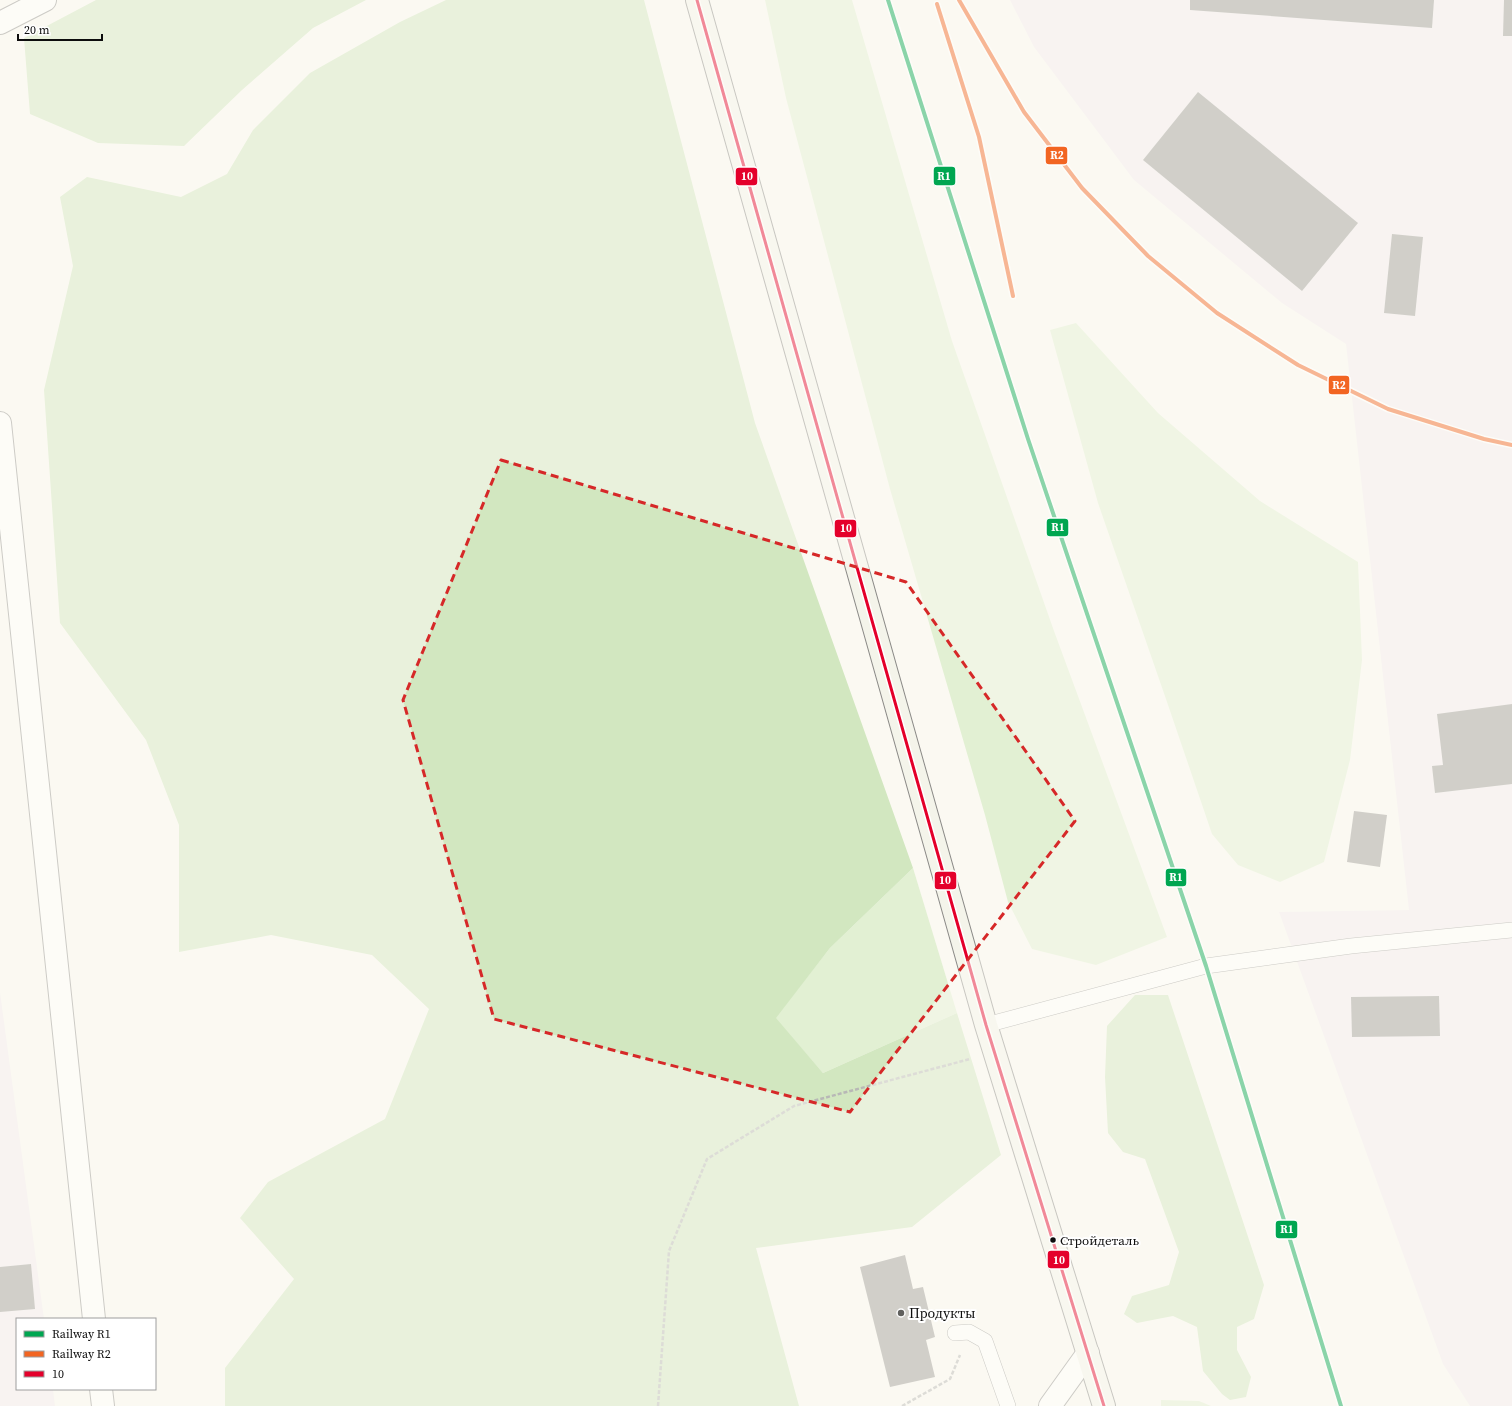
<svg xmlns="http://www.w3.org/2000/svg" width="1512" height="1406" viewBox="0 0 1512 1406" font-family="'Source Serif 4',serif">
<style>
.industrial{fill:#f3ecef}
.green{fill:#e2f0d3}
.forest{fill:#d2e7c0}
.building{fill:#9e9c98}
.lines{fill:none;stroke-linecap:round;stroke-linejoin:round}
.lane-casing{stroke:#949390;stroke-width:16}
.street-casing{stroke:#949390;stroke-width:24}
.secondary-casing{stroke:#8b8a87;stroke-width:24}
.path{stroke:#b8b8b6;stroke-width:2.5;stroke-dasharray:4 2;stroke-linecap:butt}
.lane{stroke:#fefefd;stroke-width:15}
.street{stroke:#fefefd;stroke-width:22}
.secondary{stroke:#f4f4ea;stroke-width:22}
.bus-1-casing{stroke:#fff;stroke-width:6}
.bus-1{stroke:#e4002b;stroke-width:3}
.rail-1-casing{stroke:#fff;stroke-width:7}
.rail-2-casing{stroke:#fff;stroke-width:7}
.rail-1{stroke:#00a651;stroke-width:4}
.rail-2{stroke:#f26522;stroke-width:4}
.marked{fill:none;stroke:#d62828;stroke-width:3;stroke-dasharray:8 5;stroke-linejoin:round}
.bus-dot{fill:#0d0d0d;stroke:#fff;stroke-width:1.5}
.poi-dot{fill:#60605d;stroke:#fff;stroke-width:1.5}
.labels{text-anchor:middle;dominant-baseline:central;stroke-width:4;stroke-linejoin:round;paint-order:stroke}
.bus-label{font-size:13px;fill:#0d0d0d;stroke:#fff;text-anchor:start}
.poi-label{font-size:14px;fill:#0d0d0d;stroke:#fff;text-anchor:start}
.line-badge{stroke:#fff;stroke-width:1.5}
.badge-label{font-size:11px;text-anchor:middle;font-weight:bold;fill:#fff}
</style>
<rect width="100%" height="100%" fill="#fbf9f2"/>
<g class="industrial">
<path d="M1010,0H1512V1406H1470L1443,1364L1279,912L1409,910L1346,344L1282,303L1134,180L1034,47Z"/>
<path d="M0,992L44,1319H17V1389H53L55,1406H0Z"/>
</g>
<g class="green">
<path d="M765,0H852L952,341L1054,631L1167,937L1096,965L1032,949L1008,902L985,815L890,489L786,98Z"/>
<path d="M1076,323L1158,413L1260,501L1358,562L1362,660L1350,760L1324,862L1280,882L1238,865L1212,834L1167,702L1098,503L1050,330Z"/>
<path d="M913,868L957,1013L823,1073L775,1018L830,948Z"/>
<path d="M1161,1400L1199,1401L1211,1406H1161Z"/>
</g>
<g class="forest">
<path d="M96,0H366L313,28L242,90L184,146L98,143L30,114L24,38Z"/>
<path d="M446,0H644L755,423L913,868L830,948L776,1018L823,1073L957,1013L1001,1155L912,1227L756,1248L799,1406H225V1368L294,1279L240,1218L268,1182L385,1119L429,1009L372,955L271,935L179,952V825L146,740L60,623L44,390L73,266L60,197L87,177L181,197L227,174L253,130L310,73L400,22Z"/>
<path d="M1135,995H1168L1264,1285L1254,1319L1237,1327V1350L1251,1377L1246,1397L1230,1400L1222,1394L1203,1371L1197,1327L1173,1316L1137,1323L1124,1314L1132,1296L1169,1285L1179,1252L1145,1159L1123,1152L1108,1133L1105,1077L1107,1026Z"/>
</g>
<g class="building">
<path d="M1190,0H1434L1432,28L1190,10Z"/>
<path d="M1504,0H1512V36H1503Z"/>
<path d="M1198,92L1358,223L1302,291L1143,160Z"/>
<path d="M1392,234L1423,237L1415,316L1384,313Z"/>
<path d="M1512,704V784L1435,793L1432,766L1443,765L1437,714Z"/>
<path d="M1354,811L1387,815L1380,867L1347,862Z"/>
<path d="M1439,996L1440,1036L1352,1037L1351,997Z"/>
<path d="M905,1255L913,1289L923,1287L935,1337L926,1340L935,1377L890,1387L860,1267Z"/>
<path d="M31,1264L35,1309L0,1312V1267Z"/>
</g>
<g class="lines">
<defs>
<g id="lane">
<path d="M986,1025L1206,966L1351,946L1512,930"/>
<path d="M955,1333L969,1332L985,1341L1008,1406"/>
</g>
<g id="street">
<path d="M0,23L45,0"/>
<path d="M0,423L94,1319"/>
<path d="M101,1389L103,1406"/>
<path d="M1050,1406L1088,1353"/>
</g>
<path id="secondary" d="M697,0L986,1025L1104,1406"/>
</defs>
<use href="#lane" class="lane-casing"/>
<use href="#street" class="street-casing"/>
<use href="#secondary" class="secondary-casing"/>
<g class="path">
<path d="M658,1406L669,1251L707,1159L794,1106L970,1059"/>
<path d="M902,1406L950,1379L960,1355"/>
</g>
<use href="#lane" class="lane"/>
<use href="#street" class="street"/>
<use href="#secondary" class="secondary"/>
<defs>
<path id="bus-1" d="M697,0L986,1025L1104,1406"/>
</defs>
<use href="#bus-1" class="bus-1-casing"/>
<use href="#bus-1" class="bus-1"/>
<defs>
<path id="rail-1" d="M888,0L1028,439L1206,966L1341,1406"/>
<g id="rail-2">
<path d="M959,0L1024,112L1082,188L1148,256L1217,313L1298,365L1388,409L1484,439L1512,445"/>
<path d="M937,4L979,137L1013,296"/>
</g>
</defs>
<use href="#rail-1" class="rail-1-casing"/>
<use href="#rail-2" class="rail-2-casing"/>
<use href="#rail-1" class="rail-1"/>
<use href="#rail-2" class="rail-2"/>
</g>
<path d="M0 0H1512V1406H0ZM501,460L906,582L1075,821L850,1112L494,1019L403,700Z" fill="#fbf9f2" fill-opacity=".55" fill-rule="evenodd"/>
<path class="marked" d="M501,460L906,582L1075,821L850,1112L494,1019L403,700Z"/>
<circle class="bus-dot" cx="1053" cy="1240" r="3.5"/>
<circle class="poi-dot" cx="901" cy="1313" r="4"/>
<g class="labels">
<g class="bus-label">
<text x="1060" y="1240">Стройдеталь</text>
</g>
<g class="poi-label">
<text x="909" y="1313">Продукты</text>
</g>
</g>
<g class="line-badge">
<rect x="1045" y="146" width="23" height="19" rx="4" fill="#f26522"/>
<rect x="933" y="166" width="23" height="20" rx="4" fill="#00a651"/>
<rect x="735" y="167" width="23" height="19" rx="4" fill="#e4002b"/>
<rect x="1328" y="375" width="22" height="20" rx="4" fill="#f26522"/>
<rect x="1046" y="518" width="23" height="19" rx="4" fill="#00a651"/>
<rect x="834" y="519" width="23" height="19" rx="4" fill="#e4002b"/>
<rect x="1165" y="868" width="22" height="19" rx="4" fill="#00a651"/>
<rect x="934" y="871" width="23" height="19" rx="4" fill="#e4002b"/>
<rect x="1275" y="1220" width="23" height="19" rx="4" fill="#00a651"/>
<rect x="1047" y="1250" width="23" height="19" rx="4" fill="#e4002b"/>
</g>
<g class="badge-label">
<text x="1057" y="159">R2</text>
<text x="944" y="180">R1</text>
<text x="747" y="180">10</text>
<text x="1339" y="389">R2</text>
<text x="1058" y="531">R1</text>
<text x="846" y="532">10</text>
<text x="1176" y="881">R1</text>
<text x="945" y="884">10</text>
<text x="1287" y="1233">R1</text>
<text x="1059" y="1264">10</text>
</g>
<rect x="16" y="1318" width="140" height="72" fill="#ffffff" stroke="#9e9e9e"/>
<rect x="24" y="1331" width="20" height="6" fill="#00a651" stroke="#9e9e9e"/>
<text x="52" y="1338" font-size="12" fill="#0d0d0d">Railway R1</text>
<rect x="24" y="1351" width="20" height="6" fill="#f26522" stroke="#9e9e9e"/>
<text x="52" y="1358" font-size="12" fill="#0d0d0d">Railway R2</text>
<rect x="24" y="1371" width="20" height="6" fill="#e4002b" stroke="#9e9e9e"/>
<text x="52" y="1378" font-size="12" fill="#0d0d0d">10</text>
<path d="M18 34v6h84v-6" fill="none" stroke="#0d0d0d" stroke-width="2"/>
<text x="24" y="34" font-size="12" fill="#0d0d0d" stroke="#ffffff" stroke-width="3" paint-order="stroke">20 m</text>
</svg>
